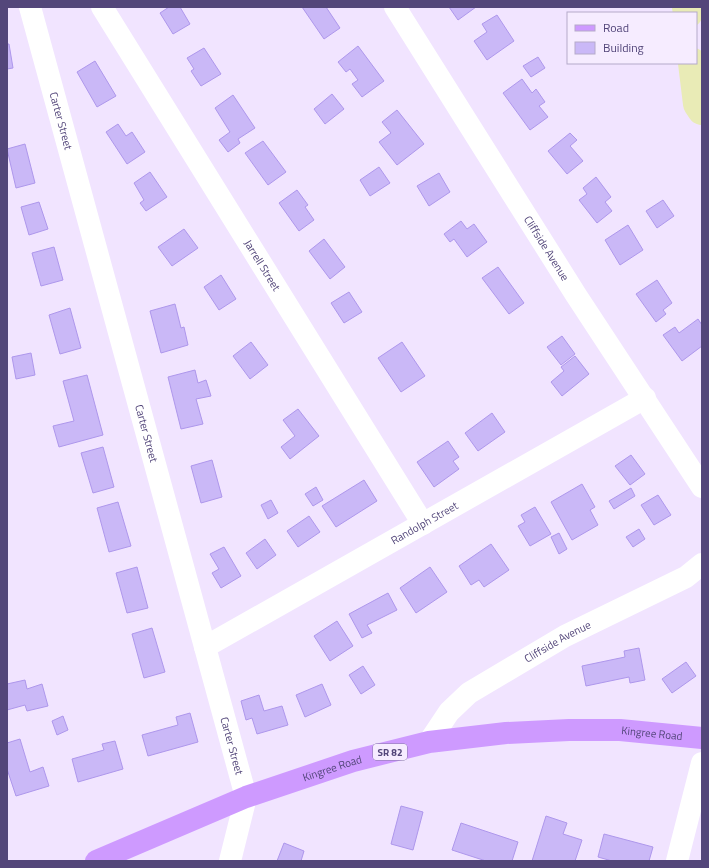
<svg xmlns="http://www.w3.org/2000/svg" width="709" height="868" viewBox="0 0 709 868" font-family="'Titillium Web',sans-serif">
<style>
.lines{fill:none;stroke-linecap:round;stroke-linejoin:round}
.river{stroke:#e9ebb6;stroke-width:30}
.building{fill:#cab8f7;stroke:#ae97ec}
.minor{stroke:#fff;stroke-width:22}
.major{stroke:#ce9aff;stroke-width:22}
.labels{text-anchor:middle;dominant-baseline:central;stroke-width:3.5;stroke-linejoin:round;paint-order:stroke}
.shield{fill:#f6ecff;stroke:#8478a2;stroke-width:1}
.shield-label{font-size:10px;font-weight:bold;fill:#53467a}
.street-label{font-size:11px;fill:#53467a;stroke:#f6ecff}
</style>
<rect width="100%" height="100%" fill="#f1e4ff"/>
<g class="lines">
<g class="river">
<path d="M687,7L688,13"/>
<path d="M693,63L698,104L702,110"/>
</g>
</g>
<g class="building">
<path d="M169,7H180L190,24L173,34L160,13Z"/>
<path d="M302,7H326L340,28L324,39Z"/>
<path d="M449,7H476L458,20Z"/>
<path d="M497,15L514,41L487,60L474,41L487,32L482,24Z"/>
<path d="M7,44H9L13,68L7,69Z"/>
<path d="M358,46L384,81L362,97L352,84L358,80L350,69L346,72L338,62Z"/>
<path d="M204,48L221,74L201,86L191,71L194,69L187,58Z"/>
<path d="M538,57L545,68L531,77L523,66Z"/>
<path d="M95,61L116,96L97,107L77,72Z"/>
<path d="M522,79L532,93L536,89L545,102L539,106L548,117L530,130L503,93Z"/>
<path d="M332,94L344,109L325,124L314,109Z"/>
<path d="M233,95L255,128L238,139L240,143L228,152L219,140L230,132L215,108Z"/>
<path d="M397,110L424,144L397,165L379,142L391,133L382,122Z"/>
<path d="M118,124L126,136L132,132L145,152L127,164L106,132Z"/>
<path d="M570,133L577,140L570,146L583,161L567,174L548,151Z"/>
<path d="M263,141L286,172L268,185L245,153Z"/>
<path d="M25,144L35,183L16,188L7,149Z"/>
<path d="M379,167L390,183L370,196L360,180Z"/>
<path d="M150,172L167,197L146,211L140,203L144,200L134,183Z"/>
<path d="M439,173L450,192L429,206L417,186Z"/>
<path d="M596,177L611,197L605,202L612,211L597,223L579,200L587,194L583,188Z"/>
<path d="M297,190L308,205L305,207L314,220L299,231L279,203Z"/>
<path d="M663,200L674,216L657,228L646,211Z"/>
<path d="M39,202L48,229L29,235L21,207Z"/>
<path d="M461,221L467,229L474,224L487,242L467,257L454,239L450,242L444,234Z"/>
<path d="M628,225L643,250L620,265L605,240Z"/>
<path d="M184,229L198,248L172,266L158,247Z"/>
<path d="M324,239L345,267L330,279L309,251Z"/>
<path d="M54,247L63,280L41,286L32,253Z"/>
<path d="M498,267L524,303L509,314L482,278Z"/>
<path d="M221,275L236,299L219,310L204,287Z"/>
<path d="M657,280L672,303L663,310L666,314L656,322L636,294Z"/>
<path d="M349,292L362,312L344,323L331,303Z"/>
<path d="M175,304L181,328L184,327L188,345L161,353L150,311Z"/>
<path d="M70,308L81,348L60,354L49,315Z"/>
<path d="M698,319L702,325V346L682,361L663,335L675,327L679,333Z"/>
<path d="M562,336L575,354L561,365L547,347Z"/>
<path d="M251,342L268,365L250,379L233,356Z"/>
<path d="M402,342L425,376L401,392L378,358Z"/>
<path d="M31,353L35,375L16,379L12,357Z"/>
<path d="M575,356L589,374L562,396L551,382L564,371L561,367Z"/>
<path d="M195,370L198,383L206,380L211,396L196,399L203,424L181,429L168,377Z"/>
<path d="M87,375L103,435L59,447L53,426L74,421L63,381Z"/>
<path d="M298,409L319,436L290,459L281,447L295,436L283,420Z"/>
<path d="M492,413L505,432L478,451L465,433Z"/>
<path d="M448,441L459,457L453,461L459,469L434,487L417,462Z"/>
<path d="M103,447L114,487L93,493L81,453Z"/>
<path d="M631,455L645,474L630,485L615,466Z"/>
<path d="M212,460L222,497L201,503L191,466Z"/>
<path d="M364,480L377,501L336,527L322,506Z"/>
<path d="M582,484L595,507L590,510L598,525L572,540L551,502Z"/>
<path d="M316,487L323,500L313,506L305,494Z"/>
<path d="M631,488L635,496L614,509L609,501Z"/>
<path d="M658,495L671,515L654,525L641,505Z"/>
<path d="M271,500L278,513L268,519L261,505Z"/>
<path d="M118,502L131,546L109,552L97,508Z"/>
<path d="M535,507L551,534L530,546L518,526L525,522L521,515Z"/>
<path d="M309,516L320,532L298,547L287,531Z"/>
<path d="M639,529L645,539L633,547L626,537Z"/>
<path d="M559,533L567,549L559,554L551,537Z"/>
<path d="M265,539L276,555L257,569L246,553Z"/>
<path d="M491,544L509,570L484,587L479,580L471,585L459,566Z"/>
<path d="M224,547L241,576L221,588L212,573L219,569L210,554Z"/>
<path d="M137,567L148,608L127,613L116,573Z"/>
<path d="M430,567L447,592L416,613L400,588Z"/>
<path d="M388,593L397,610L367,625L372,633L362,638L349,614Z"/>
<path d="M337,621L353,646L330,661L314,636Z"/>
<path d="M152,628L165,672L144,678L132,634Z"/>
<path d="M639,648L645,680L630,683L629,677L586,686L582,666L625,657L624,651Z"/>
<path d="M686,662L696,676L672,693L662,679Z"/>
<path d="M363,666L375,685L361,694L349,675Z"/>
<path d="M25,680L27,689L42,684L48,706L27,711L25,705L7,710V684Z"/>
<path d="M322,684L331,705L305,717L296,695Z"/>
<path d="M259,695L264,711L282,706L288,725L257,734L252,718L246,720L241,701Z"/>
<path d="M190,713L198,742L148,756L142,735L178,725L176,717Z"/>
<path d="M63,716L68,730L57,735L52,721Z"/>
<path d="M20,739L30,772L43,767L49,786L16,796L7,769V743Z"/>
<path d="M115,741L123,769L78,782L72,759L104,750L102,744Z"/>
<path d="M401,806L423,812L413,850L391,844Z"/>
<path d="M546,816L567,823L563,834L582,840L575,861H532Z"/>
<path d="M461,823L518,842L512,861H486L452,850Z"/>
<path d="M604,834L653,847L649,861H612L598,857Z"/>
<path d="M284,843L304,851L301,861H277Z"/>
</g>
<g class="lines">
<g class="minor">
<path id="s1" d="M30,7L246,797L230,861"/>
<path id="s2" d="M102,7L423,524"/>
<path id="s3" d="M395,7L576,295L702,487"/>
<path id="s4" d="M205,647L645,398"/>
<path id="s5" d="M429,742L449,712L469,693L565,636L686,577L702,564"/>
<path d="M677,861L702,763"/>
</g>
<path class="major" id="s6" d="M96,861L246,797L353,761L429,742L506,733L569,730H620L702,738"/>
</g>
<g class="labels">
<rect class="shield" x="373" y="744" width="34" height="16" rx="3"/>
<g class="shield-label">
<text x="390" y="752">SR 82</text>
</g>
<g class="street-label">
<text stroke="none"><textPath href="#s1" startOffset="118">Carter Street</textPath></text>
<text stroke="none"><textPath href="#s3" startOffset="285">Cliffside Avenue</textPath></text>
<text stroke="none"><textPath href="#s2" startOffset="304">Jarrell Street</textPath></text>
<text stroke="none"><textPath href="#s1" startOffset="442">Carter Street</textPath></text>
<text stroke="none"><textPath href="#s4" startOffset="252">Randolph Street</textPath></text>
<text stroke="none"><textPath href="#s5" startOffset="166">Cliffside Avenue</textPath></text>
<text stroke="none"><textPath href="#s6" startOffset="578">Kingree Road</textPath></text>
<text stroke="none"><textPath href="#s1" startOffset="766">Carter Street</textPath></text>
<text stroke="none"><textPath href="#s6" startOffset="254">Kingree Road</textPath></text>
</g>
</g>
<rect width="709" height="868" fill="none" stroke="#53467a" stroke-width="16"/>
<rect x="567" y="12" width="130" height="52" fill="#f6ecff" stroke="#b5aaca"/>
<rect x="575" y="25" width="20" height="6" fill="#ce9aff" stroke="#b5aaca"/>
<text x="603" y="32" font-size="12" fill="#53467a">Road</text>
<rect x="575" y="42" width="20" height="12" fill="#cab8f7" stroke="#b5aaca"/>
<text x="603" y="52" font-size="12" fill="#53467a">Building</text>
</svg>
